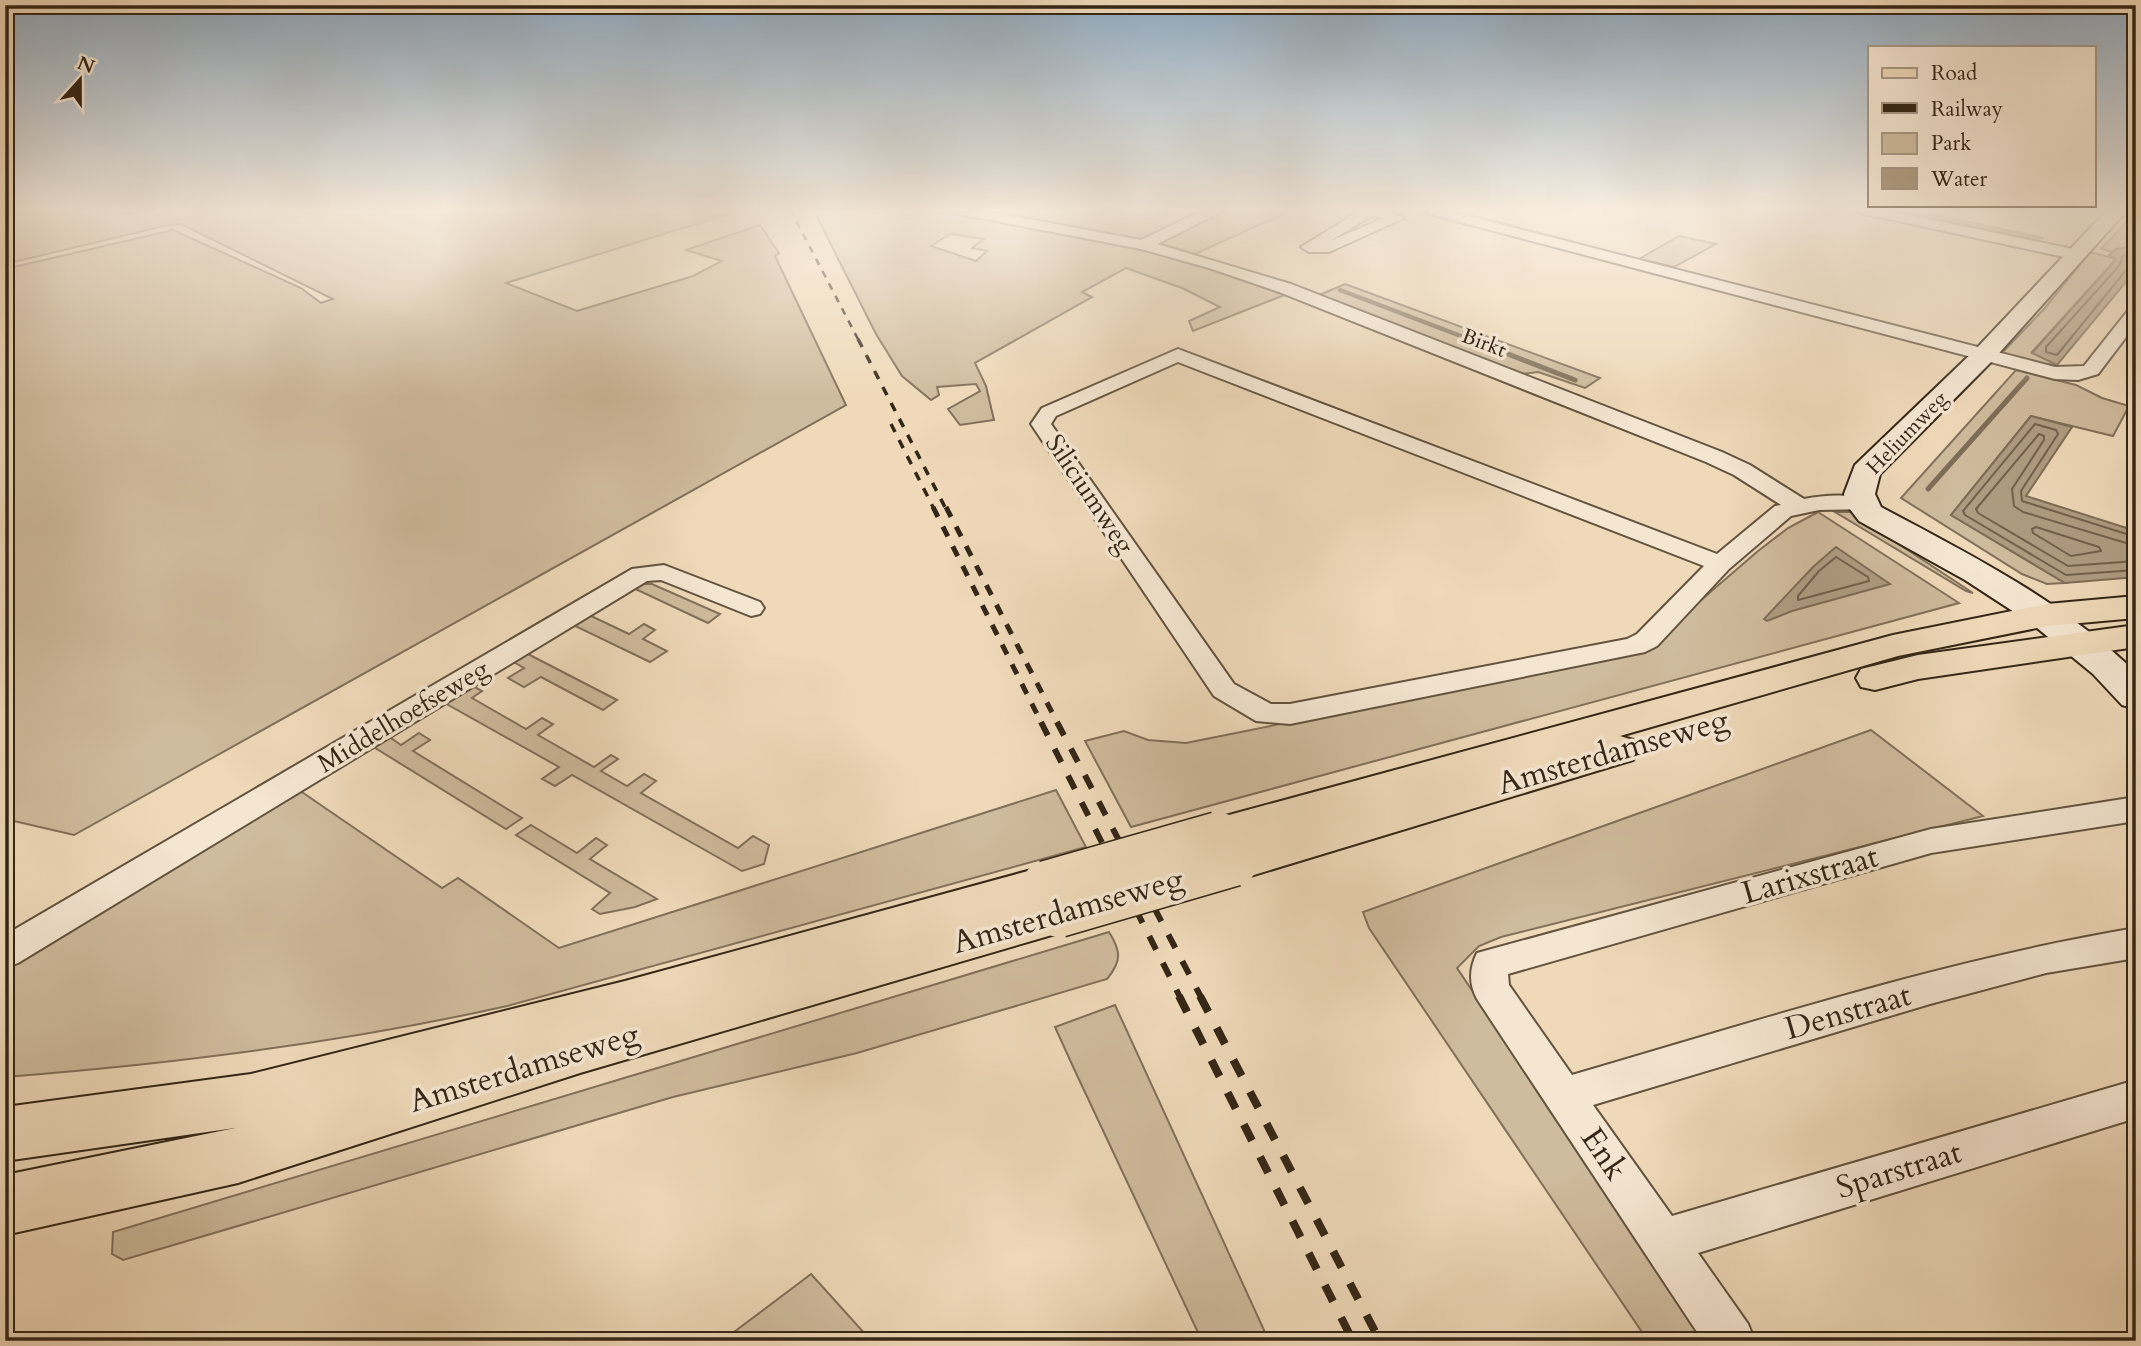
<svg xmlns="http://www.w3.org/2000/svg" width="2141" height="1346" viewBox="0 0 2141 1346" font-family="Cardo,serif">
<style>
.green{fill:#cfbb9d;stroke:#82705a;stroke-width:2;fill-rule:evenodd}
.water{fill:#af9c82;stroke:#7e6d57;stroke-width:2}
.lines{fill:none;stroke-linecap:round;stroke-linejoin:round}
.shore{stroke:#72614c;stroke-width:2}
.stream-far1{stroke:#7e6d57;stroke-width:4.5}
.stream{stroke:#7e6d57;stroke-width:5}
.street-casing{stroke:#63533f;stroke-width:4}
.secondary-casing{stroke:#342616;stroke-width:4}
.primary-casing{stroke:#342616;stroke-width:4}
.street{fill:#f5e6d2;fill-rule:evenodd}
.secondary{fill:#f5e6d2;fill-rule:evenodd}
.primary{fill:#efd9b9;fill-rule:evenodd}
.rail-far4{stroke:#342616;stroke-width:2.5;stroke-dasharray:7 7;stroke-linecap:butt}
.rail-far3{stroke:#342616;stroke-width:3.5;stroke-dasharray:9 9;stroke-linecap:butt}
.rail-far2{stroke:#342616;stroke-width:5;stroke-dasharray:11 11;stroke-linecap:butt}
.rail-far1{stroke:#342616;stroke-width:6;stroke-dasharray:15 15;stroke-linecap:butt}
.rail{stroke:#342616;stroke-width:8;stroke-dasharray:18 18;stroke-linecap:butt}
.primary-bridge-casing{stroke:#342616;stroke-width:49;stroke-linecap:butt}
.primary-bridge{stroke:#efd9b9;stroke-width:46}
.labels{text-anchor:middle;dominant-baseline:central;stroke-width:7;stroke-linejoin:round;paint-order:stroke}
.far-street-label{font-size:21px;fill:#342616;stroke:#f5e6d2}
.street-label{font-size:26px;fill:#342616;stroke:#f5e6d2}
.near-street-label{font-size:32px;fill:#342616;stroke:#f5e6d2}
</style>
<rect width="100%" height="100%" fill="#efd9b9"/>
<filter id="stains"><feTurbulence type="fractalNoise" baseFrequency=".00286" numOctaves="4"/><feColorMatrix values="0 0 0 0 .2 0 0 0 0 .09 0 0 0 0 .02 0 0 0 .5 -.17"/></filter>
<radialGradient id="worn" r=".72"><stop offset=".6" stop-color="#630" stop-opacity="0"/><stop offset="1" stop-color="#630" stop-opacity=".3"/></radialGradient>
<g class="green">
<path d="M5,209H738L725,215L506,283L577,311L693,276L722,261L686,250L760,225L779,253L775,256L846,405L74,835L5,819V269L173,230L301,288L321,303L333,299L181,224L164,226L5,264Z"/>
<path d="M813,209H942L1138,247L1222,271L1287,294L1193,331L1189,321L1220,307L1182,288L1126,268L1082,292L1092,297L975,363L986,386L994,420L960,425L948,409L980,391L976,384L937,387L939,395L931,400L902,376L876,334ZM950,234L984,239L972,248L987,251L976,261L931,246Z"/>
<path d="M975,209H1209L1148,238L1137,240Z"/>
<path d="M1220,209H1294L1195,254L1156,242Z"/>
<path d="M2132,216H2136V246L2112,252L2101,249Z"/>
<path d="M1679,236L1716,244L1674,267L1639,259Z"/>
<path d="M2090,252L2116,259L2032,352L2057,365L2041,364L2002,353L2045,308Z"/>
<path d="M1345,284L1600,378L1585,388L1538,372L1521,374L1317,296Z"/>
<path d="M2016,370L2076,385L2102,398L2129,406L2113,436L2031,416L1951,515L2065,583L2047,584L2022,574L1901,498Z"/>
<path d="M1818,512L1959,603L1131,827L1085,741L1124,731L1148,740L1186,743L1642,651L1758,551L1788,528Z"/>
<path d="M1835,512H1850L1973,593L1966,591Z"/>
<path d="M641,584H652L720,614L708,623L631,587Z"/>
<path d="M589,615L629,634L644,624L655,630L643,639L667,651L650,662L573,625Z"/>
<path d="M526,653L617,700L603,710L541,677L524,687L508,678L524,668L512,661Z"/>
<path d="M471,685L482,691L472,698L526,729L542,718L553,724L538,735L594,767L611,755L618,759L601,771L627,786L644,774L656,781L641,793L738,848L753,836L769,845L764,864L742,871L572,775L555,786L542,779L559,767L443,702Z"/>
<path d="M1871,730L1983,816L1501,937L1479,946L1457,968L1708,1341H1648L1369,928L1363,912Z"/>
<path d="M419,733L430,740L413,751L522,818L506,829L372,746L388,736L401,745Z"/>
<path d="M296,788L442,888L458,878L559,948L1056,790L1086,847L507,1006C342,1043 173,1064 5,1077V975L10,966L26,954Z"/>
<path d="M531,825L577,853L596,838L607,845L590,859L657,899L635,907L600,914L592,909L610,893L516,835Z"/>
<path d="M1109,932C1121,951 1122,961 1107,979L857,1053L673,1097L123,1260L112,1254L113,1232Z"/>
<path d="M1115,1005L1269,1341H1202L1075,1071L1055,1027Z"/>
<path d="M811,1274L865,1334L886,1341H722Z"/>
</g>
<g class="water">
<path d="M1889,209H1908L2044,238L2034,239Z"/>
<path d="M2136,246V270L2057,365L2032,353L2114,262L2115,259L2109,255L2116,249Z"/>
<path d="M2031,416L2072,427L2026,496L2136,531V577L2065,583L1951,515Z"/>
<path d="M1836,547L1890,584L1792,611L1767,621L1764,619L1814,566Z"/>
</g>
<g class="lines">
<g class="shore">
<path d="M2136,253L2123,256L2119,266L2046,347V352L2057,355L2127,269L2136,266"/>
<path d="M2036,527L2099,547L2101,551L2071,556L2033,533L2032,529Z"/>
<path d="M2136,537L2022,501L2021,491L2058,434L2056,430L2035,424L1963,511L1965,515L2066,575L2136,570"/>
<path d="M2136,546L2023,512L2014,506L2012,489L2044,440V436L2039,434L1976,509L1978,513L2068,566L2136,561"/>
<path d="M1836,557L1868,577L1869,581L1798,600V596L1819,571Z"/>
</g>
<path class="stream-far1" d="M1340,290L1474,341"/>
<g class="stream">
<path d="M1469,339L1575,380"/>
<path d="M1928,489L2027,378"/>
</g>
<defs>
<g id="street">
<path d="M947,209H975L1141,240L1206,209H1223L1221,212L1157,244L1291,284L1722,452L1750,465L1804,499C1824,495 1848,494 1868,499L1871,504L1868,509L1819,510L1791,516L1729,569L1657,646L1645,652L1290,724L1256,721L1214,696L1031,424L1042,408L1178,349L1717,554L1775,506L1781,505L1734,475L1706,462L1279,292L1209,268L1141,249L954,213ZM1178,362L1704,566L1637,634L1627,639L1290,704H1271L1234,684L1051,424L1056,416Z"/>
<path d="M1363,209H1384L1404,218L1329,252H1309L1301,247ZM1371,216L1384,218L1330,241Z"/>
<path d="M1420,209H1442L2055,367L2084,366L2130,308L2136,307V324L2098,374L2078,380L2055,379L1422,212Z"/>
<path d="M1854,209H1880L2078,250L2086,255L2078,260L1861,213Z"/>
<path d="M2105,209H2136V217L2107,212Z"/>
<path d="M664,565L760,602L764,608L760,614L751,616L661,580L647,581L18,963L5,968V935L632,569Z"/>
<path d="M2136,797V821L1931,853L1508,974L1509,985L1572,1075C1758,1021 1944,960 2136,928V958L2046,973L1930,1004L1593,1105L1672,1216L2136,1080V1118L1698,1253L1748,1324L1755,1341H1703L1477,999C1469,984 1469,969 1477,953L1931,829Z"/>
</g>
<path id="secondary" d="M2108,209H2128L1992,361L1880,474L1875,494L1881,507C1971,555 2063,601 2136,673V709L2122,705L2093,674L2031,623L1965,580L1859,521L1846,504L1844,494L1855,465L1974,351Z"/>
<g id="primary">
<path d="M2136,596V618L2047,626L1898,656L1620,736L1633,740L1639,750L1633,760L1234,881L1218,875L1211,863L1217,851L1202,847L1195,835L1202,823L1218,818L1893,635L2047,604Z"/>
<path d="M2136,625V647L1918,679L1875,690L1861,687L1856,678L1861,669L1918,655Z"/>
<path d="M1046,866L1063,871L1070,884L1063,896L1076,900L1083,914L1076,928L580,1073L238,1183L5,1235V1175L235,1128L5,1161V1107L251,1074L625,981Z"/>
</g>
</defs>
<use href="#street" class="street-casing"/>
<use href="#secondary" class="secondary-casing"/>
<use href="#primary" class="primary-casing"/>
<use href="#street" class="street"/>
<use href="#secondary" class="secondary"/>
<use href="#primary" class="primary"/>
<path class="rail-far4" d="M790,209L859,341"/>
<g class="rail-far3">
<path d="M858,339L946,509"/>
<path d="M891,424L934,509"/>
</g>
<g class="rail-far2">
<path d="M933,507L1042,724"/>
<path d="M946,507L1058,724"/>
</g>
<g class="rail-far1">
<path d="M1041,722L1180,997"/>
<path d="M1057,722L1201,997"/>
</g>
<g class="rail">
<path d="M1179,996L1353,1341"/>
<path d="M1200,996L1380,1341"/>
</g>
<defs>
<g id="primary-bridge">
<path d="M1046,884L1218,835"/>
<path d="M1059,914L1234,863"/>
</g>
</defs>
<use href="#primary-bridge" class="primary-bridge-casing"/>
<use href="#primary-bridge" class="primary-bridge"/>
</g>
<linearGradient id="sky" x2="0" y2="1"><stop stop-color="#91aabf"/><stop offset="0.53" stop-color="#f8eee0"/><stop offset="1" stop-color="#f8eee0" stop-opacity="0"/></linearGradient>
<rect width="2141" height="397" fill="url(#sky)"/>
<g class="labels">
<g class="far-street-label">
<text transform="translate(1484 343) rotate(21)">Birkt</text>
<text transform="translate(1907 433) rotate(-46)">Heliumweg</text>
</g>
<g class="street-label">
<text transform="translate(1090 494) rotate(56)">Siliciumweg</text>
<text transform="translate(403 716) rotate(-31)">Middelhoefseweg</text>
</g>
<g class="near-street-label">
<text transform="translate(1613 752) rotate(-16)">Amsterdamseweg</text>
<text transform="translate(1810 875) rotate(-16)">Larixstraat</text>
<text transform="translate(1068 911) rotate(-16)">Amsterdamseweg</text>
<text transform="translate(1848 1012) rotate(-16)">Denstraat</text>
<text transform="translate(524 1068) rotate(-17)">Amsterdamseweg</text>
<text transform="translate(1604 1154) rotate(56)">Enk</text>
<text transform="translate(1899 1170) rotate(-17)">Sparstraat</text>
</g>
</g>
<rect width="2141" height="1346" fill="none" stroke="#efd9b9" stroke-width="28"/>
<rect x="7" y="7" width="2127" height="1332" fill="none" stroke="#342616" stroke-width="3.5"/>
<rect x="14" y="14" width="2113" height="1318" fill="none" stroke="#342616" stroke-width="2"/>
<rect x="1868" y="46" width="228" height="161" fill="#f5e6d2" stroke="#a89987" stroke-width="2"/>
<rect x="1882" y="68" width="35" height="10" fill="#efd9b9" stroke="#a89987" stroke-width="2"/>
<text x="1931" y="80" font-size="21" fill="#342616">Road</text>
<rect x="1882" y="103" width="35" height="10" fill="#342616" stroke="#a89987" stroke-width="2"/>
<text x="1931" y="116" font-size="21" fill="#342616">Railway</text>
<rect x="1882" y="133" width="35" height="21" fill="#cfbb9d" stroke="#a89987" stroke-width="2"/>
<text x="1931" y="150" font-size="21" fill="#342616">Park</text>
<rect x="1882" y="168" width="35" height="21" fill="#af9c82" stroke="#a89987" stroke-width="2"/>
<text x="1931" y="186" font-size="21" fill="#342616">Water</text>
<g transform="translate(80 80) rotate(21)" stroke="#f5e6d2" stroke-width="5" paint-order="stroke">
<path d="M0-5L12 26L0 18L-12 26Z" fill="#342616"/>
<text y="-10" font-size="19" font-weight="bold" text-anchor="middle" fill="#342616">N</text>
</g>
<rect width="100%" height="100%" filter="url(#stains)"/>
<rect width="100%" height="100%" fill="url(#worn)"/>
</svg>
